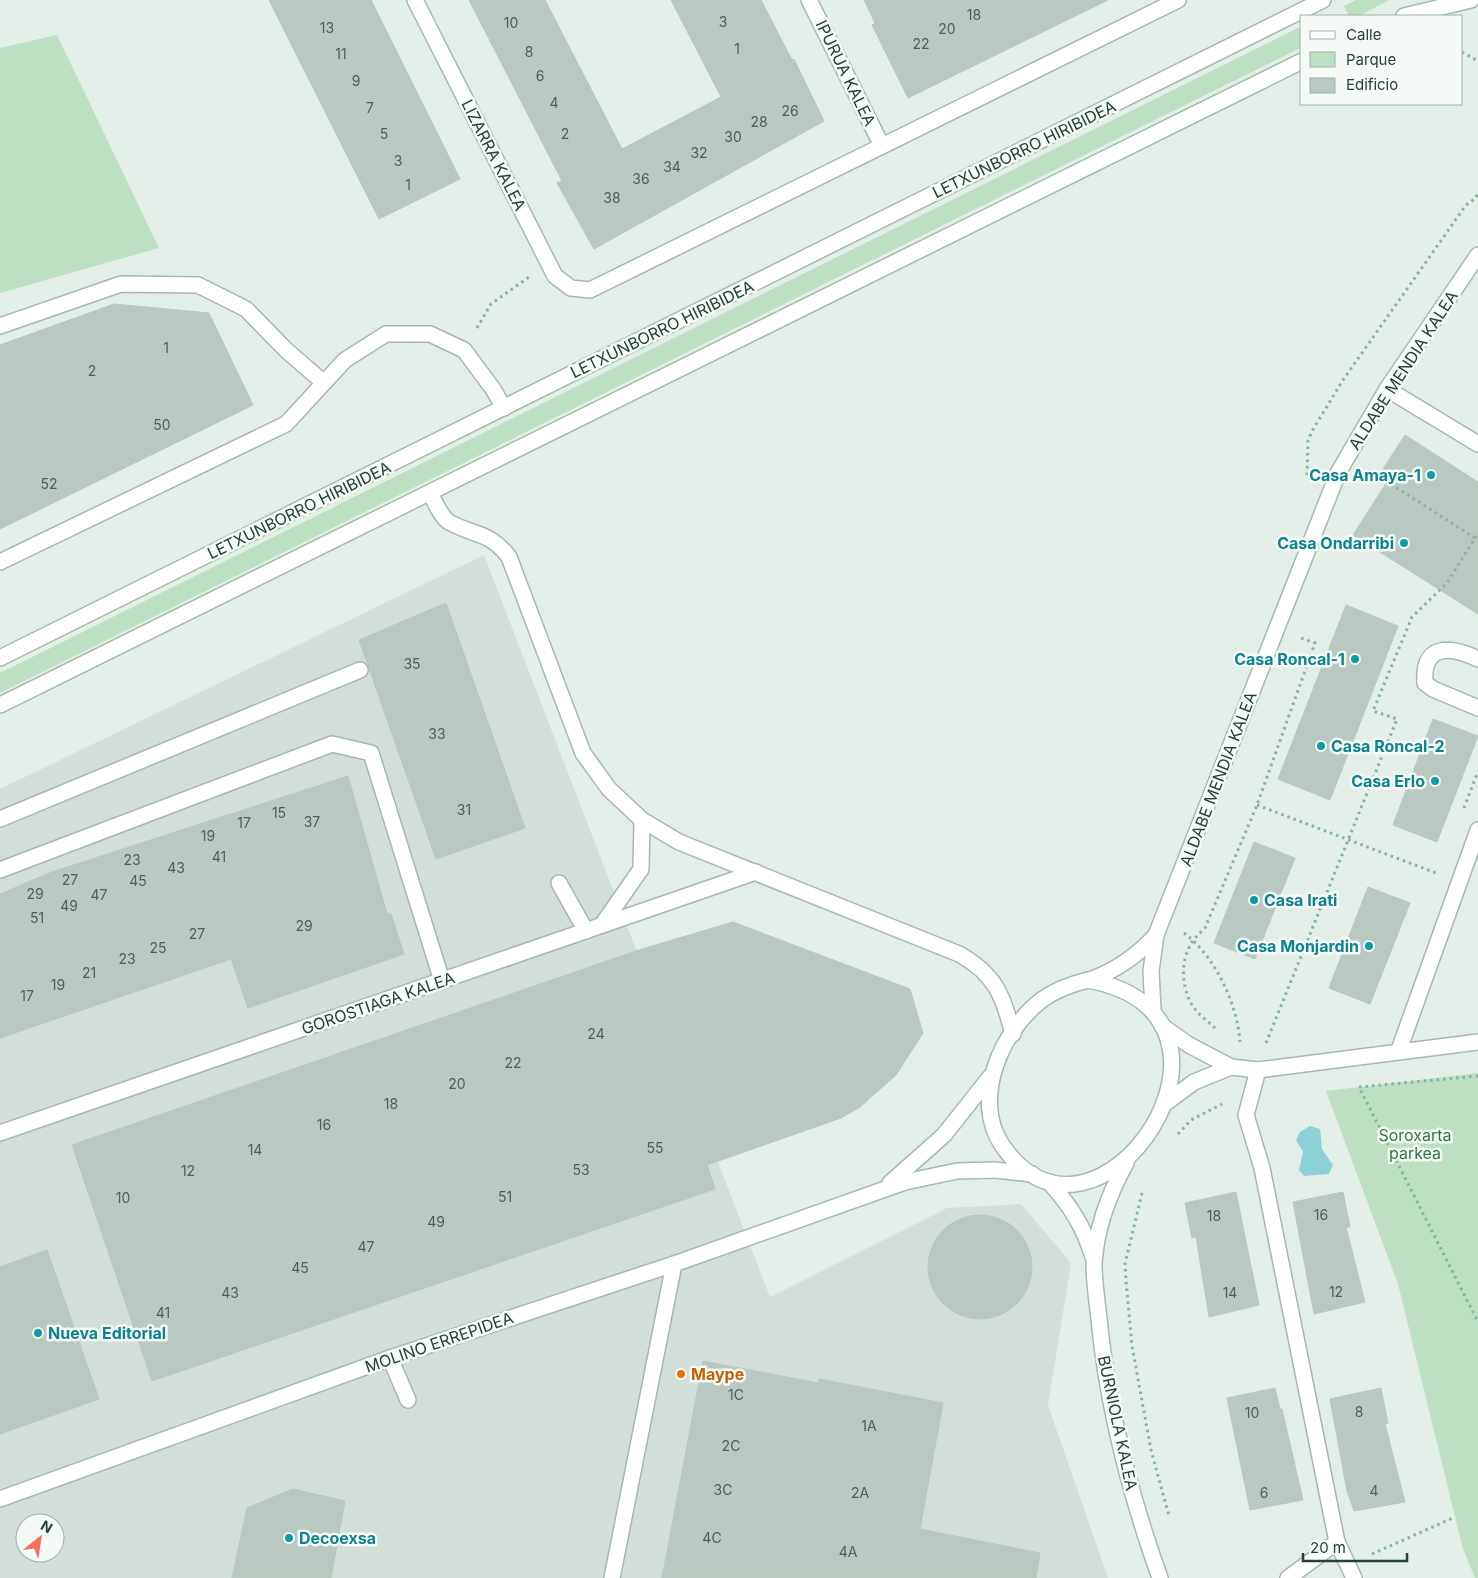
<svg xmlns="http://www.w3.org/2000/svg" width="1478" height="1578" viewBox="0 0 1478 1578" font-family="Inter,sans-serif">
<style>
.built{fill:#d2ded7;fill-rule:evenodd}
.green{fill:#bde0c2}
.water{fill:#8bd1d5}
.building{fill:#b9c9c1;stroke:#b6c8bf}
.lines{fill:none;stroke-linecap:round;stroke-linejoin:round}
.lane-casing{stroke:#a6b7af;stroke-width:18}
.street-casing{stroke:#a6b7af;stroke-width:18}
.secondary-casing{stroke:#a2baaf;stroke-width:18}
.path{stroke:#84b39f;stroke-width:3;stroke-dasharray:2.5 4;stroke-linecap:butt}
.lane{stroke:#fff;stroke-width:15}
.street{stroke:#fff;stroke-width:15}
.secondary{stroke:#fff;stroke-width:15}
.culture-dot{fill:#0f9aa8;stroke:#f5faf7;stroke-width:2}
.food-dot{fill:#e8710a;stroke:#f5faf7;stroke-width:2}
.labels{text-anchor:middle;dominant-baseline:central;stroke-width:5;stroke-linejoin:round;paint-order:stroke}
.number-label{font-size:14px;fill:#486358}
.street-label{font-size:16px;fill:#234135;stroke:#f5faf7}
.culture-label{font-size:16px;font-weight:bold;fill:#0d838f;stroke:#f5faf7;text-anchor:end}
.park-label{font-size:16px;fill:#2b7941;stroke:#f5faf7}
.food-label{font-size:16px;font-weight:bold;fill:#c56008;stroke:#f5faf7;text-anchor:start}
</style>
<rect width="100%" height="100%" fill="#e4eee9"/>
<path class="built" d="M484,555L770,1297L947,1208L1021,1204L1071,1263L1048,1405L1108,1578H0V789ZM25,1523H55V1553H25Z"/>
<g class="green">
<path d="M1356,0H1389L1359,16H1349L1344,6Z"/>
<path d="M1302,26V47L0,693V673Z"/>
<path d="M57,35L159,248L0,293V48Z"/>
<path d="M1478,1073V1578H1475L1463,1549L1398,1284L1326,1091Z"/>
</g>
<path class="water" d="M1310,1126L1320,1129L1322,1149L1333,1165L1329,1174L1304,1176L1299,1170L1303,1152L1296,1140L1300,1132Z"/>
<g class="building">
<path d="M269,0H371L460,179L379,219Z"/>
<path d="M469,0H545L622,149L721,97L671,0H761L792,60L794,59L824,121L594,249L557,183L562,181Z"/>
<path d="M864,0H1108L908,98L872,25L875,23Z"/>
<path d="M114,304L209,313L253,405L0,529V345Z"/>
<path d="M1405,435L1478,482V614L1353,535L1392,474L1383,469Z"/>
<path d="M446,603L525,828L436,859L359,640Z"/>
<path d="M1346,605L1398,626L1330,800L1278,779Z"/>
<path d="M1433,719L1478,736L1437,842L1393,825Z"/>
<path d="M348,776L387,914H391L404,954L248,1008L231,959L0,1038V894L52,872Z"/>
<path d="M1254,842L1295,858L1255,959L1214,943Z"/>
<path d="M1368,887L1410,903L1370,1004L1329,988Z"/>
<path d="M733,922L910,989L923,1033L896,1075L860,1107L841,1118L707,1165L715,1189L152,1381L72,1145L642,949Z"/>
<path d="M1236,1192L1259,1305L1209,1317L1196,1237L1192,1238L1185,1203Z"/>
<path d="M1343,1192L1350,1227H1346L1365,1302L1314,1314L1293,1202Z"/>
<circle cx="980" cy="1267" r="52"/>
<path d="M47,1250L99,1399L0,1434V1267Z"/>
<path d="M703,1361L818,1383L819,1379L943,1403L920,1529L1040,1553L1036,1578H662Z"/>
<path d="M1275,1388L1280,1409H1282L1303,1500L1250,1510L1227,1398Z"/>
<path d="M1381,1388L1388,1423L1385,1424L1405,1502L1354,1511L1347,1491L1330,1399Z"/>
<path d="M293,1489L345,1501L331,1578H232L247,1508Z"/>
</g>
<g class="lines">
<defs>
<g id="lane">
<path d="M0,326L121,284L198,285L246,309L286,350L323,382"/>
<path d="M1387,389L1478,444"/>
<path d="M0,562L286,424L345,360L386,334H430L464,350L493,389L504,408"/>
<path d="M1478,659C1451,646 1422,643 1425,683L1433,689L1478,708"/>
<path d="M0,819L360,670"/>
<path d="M0,870L332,744L371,753L442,981"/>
<path d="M559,883L586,931"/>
<path d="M1399,1050L1478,830"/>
<path d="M1258,1070L1246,1115L1262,1168L1337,1542L1288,1578"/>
<path d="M390,1358L408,1400"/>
<path d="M1337,1542L1354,1578"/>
<path d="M612,1578L674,1264"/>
</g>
<g id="street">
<path d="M415,0L555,276L571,288L590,290L1178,0"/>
<path d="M809,0L882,146"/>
<path d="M430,493C435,502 441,517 449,522C474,536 489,531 509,557L583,753L609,789L642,820L679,842L959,954C995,974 1003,995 1013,1034"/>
<path d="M602,925L641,869L642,820"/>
<path d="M1162,1026L1189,1045L1231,1067L1258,1070L1478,1042"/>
<path d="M1163,1105L1194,1082L1231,1067"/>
<path d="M0,1133L756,872"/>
</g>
<g id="secondary">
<path d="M1404,16L1471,0"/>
<path d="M0,658L1323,0"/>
<path d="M0,705L1302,61"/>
<path d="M1088,980C1279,1015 1096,1284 1002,1145C971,1099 1002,1029 1043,999C1057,989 1072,984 1088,980Z"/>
<path d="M1090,980C1117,970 1137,956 1156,935"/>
<path d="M1153,1010L1151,971L1156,935L1338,473L1387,389L1478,255"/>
<path d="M1126,1163C1109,1194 1096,1229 1094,1264C1094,1285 1098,1307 1100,1328C1109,1414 1131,1497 1160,1578"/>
<path d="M1049,1182C1070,1205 1084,1227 1093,1257"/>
<path d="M890,1183L944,1135L990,1077"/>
<path d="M0,1499L390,1358L674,1264L905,1182L957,1171L995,1170L1032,1174"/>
</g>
</defs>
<use href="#lane" class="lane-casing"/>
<use href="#street" class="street-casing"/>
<use href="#secondary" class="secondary-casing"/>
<g class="path">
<path d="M1462,52L1478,61"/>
<path d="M477,328L491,304L529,277"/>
<path d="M1369,470L1478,540"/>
<path d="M1307,475L1308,441L1312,431L1343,380L1466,205L1476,198L1478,192"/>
<path d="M1257,805L1436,873"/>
<path d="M1464,808L1478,771"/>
<path d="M1184,933C1215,956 1237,1003 1240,1042"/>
<path d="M1215,1028C1209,1022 1200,1016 1195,1009C1183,994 1180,967 1188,950C1191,941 1198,935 1205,928L1257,805L1315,643L1301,638"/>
<path d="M1266,1043L1397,719L1373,711L1412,617L1447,583L1478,533"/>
<path d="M1478,1076L1359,1087L1478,1322"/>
<path d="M1178,1134L1191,1120L1222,1104"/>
<path d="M1142,1193L1125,1264L1126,1281L1132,1346L1151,1450L1169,1516"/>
<path d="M1372,1554L1455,1517"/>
</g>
<use href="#lane" class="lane"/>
<use href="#street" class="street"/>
<use href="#secondary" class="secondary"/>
</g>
<g class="culture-dot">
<circle cx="1431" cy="475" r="5"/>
<circle cx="1404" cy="543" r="5"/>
<circle cx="1355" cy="659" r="5"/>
<circle cx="1321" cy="746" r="5"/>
<circle cx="1435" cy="781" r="5"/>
<circle cx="1254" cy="900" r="5"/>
<circle cx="1369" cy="946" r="5"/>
<circle cx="38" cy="1333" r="5"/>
<circle cx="289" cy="1538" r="5"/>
</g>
<circle class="food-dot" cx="681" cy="1374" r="5"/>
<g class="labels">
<g class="number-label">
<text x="974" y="14">18</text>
<text x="723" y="21">3</text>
<text x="511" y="22">10</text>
<text x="327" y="27">13</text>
<text x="947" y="28">20</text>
<text x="921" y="43">22</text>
<text x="737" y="48">1</text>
<text x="529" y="51">8</text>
<text x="341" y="53">11</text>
<text x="540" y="75">6</text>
<text x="356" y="80">9</text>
<text x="554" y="102">4</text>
<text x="370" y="107">7</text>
<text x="790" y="110">26</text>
<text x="759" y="121">28</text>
<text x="384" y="133">5</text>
<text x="565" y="133">2</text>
<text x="733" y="136">30</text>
<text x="699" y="152">32</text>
<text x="398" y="160">3</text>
<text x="672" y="166">34</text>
<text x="641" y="178">36</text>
<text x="408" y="184">1</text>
<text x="612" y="197">38</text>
<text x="166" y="347">1</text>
<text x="92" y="370">2</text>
<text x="162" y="424">50</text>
<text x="49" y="483">52</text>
<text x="412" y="663">35</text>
<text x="437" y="733">33</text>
<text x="464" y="809">31</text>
<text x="279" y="812">15</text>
<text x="312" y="821">37</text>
<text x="244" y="822">17</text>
<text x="208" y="835">19</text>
<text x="219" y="856">41</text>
<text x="132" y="859">23</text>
<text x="176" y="867">43</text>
<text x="70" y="879">27</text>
<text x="138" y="880">45</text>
<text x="35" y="893">29</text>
<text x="99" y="894">47</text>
<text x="69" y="905">49</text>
<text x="37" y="917">51</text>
<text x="304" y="925">29</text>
<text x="197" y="933">27</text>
<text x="158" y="947">25</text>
<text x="127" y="958">23</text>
<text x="89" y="972">21</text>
<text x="58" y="984">19</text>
<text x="27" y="995">17</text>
<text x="596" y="1033">24</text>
<text x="513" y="1062">22</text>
<text x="457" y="1083">20</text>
<text x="391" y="1103">18</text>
<text x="324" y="1124">16</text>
<text x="655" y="1147">55</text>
<text x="255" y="1149">14</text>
<text x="581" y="1169">53</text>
<text x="188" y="1170">12</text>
<text x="505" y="1196">51</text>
<text x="123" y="1197">10</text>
<text x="1321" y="1214">16</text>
<text x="1214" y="1215">18</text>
<text x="436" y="1221">49</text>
<text x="366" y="1246">47</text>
<text x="300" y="1267">45</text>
<text x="1336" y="1291">12</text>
<text x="230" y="1292">43</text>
<text x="1230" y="1292">14</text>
<text x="163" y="1312">41</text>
<text x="736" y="1394">1C</text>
<text x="1359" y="1411">8</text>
<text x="1252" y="1412">10</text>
<text x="869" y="1425">1A</text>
<text x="731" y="1445">2C</text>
<text x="723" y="1489">3C</text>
<text x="1374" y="1490">4</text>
<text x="860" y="1492">2A</text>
<text x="1264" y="1492">6</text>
<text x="712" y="1537">4C</text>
<text x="848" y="1551">4A</text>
</g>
<g class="street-label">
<text transform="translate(846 73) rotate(64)">IPURUA KALEA</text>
<text transform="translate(1024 149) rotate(-26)">LETXUNBORRO HIRIBIDEA</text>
<text transform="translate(494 155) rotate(63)">LIZARRA KALEA</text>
<text transform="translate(662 329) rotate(-26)">LETXUNBORRO HIRIBIDEA</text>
<text transform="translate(1403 370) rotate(-57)">ALDABE MENDIA KALEA</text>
<text transform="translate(299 510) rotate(-26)">LETXUNBORRO HIRIBIDEA</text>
<text transform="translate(1218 779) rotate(-69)">ALDABE MENDIA KALEA</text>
<text transform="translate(378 1003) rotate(-19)">GOROSTIAGA KALEA</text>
<text transform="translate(439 1342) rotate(-19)">MOLINO ERREPIDEA</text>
<text transform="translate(1118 1423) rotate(78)">BURNIOLA KALEA</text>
</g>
<g class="culture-label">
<text x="1421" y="475">Casa Amaya-1</text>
<text x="1394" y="543">Casa Ondarribi</text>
<text x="1345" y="659">Casa Roncal-1</text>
<text x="1331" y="746" text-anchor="start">Casa Roncal-2</text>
<text x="1425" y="781">Casa Erlo</text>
<text x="1264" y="900" text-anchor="start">Casa Irati</text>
<text x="1359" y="946">Casa Monjardin</text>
<text x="48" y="1333" text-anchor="start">Nueva Editorial</text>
<text x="299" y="1538" text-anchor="start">Decoexsa</text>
</g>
<g class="park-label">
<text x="1415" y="1135">Soroxarta<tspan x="1415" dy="18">parkea</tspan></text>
</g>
<g class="food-label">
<text x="691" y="1374">Maype</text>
</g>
</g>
<rect x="1300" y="15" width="162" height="90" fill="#f5faf7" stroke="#a1b0a9"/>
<rect x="1310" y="31" width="25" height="8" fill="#ffffff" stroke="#a1b0a9"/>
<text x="1346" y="40" font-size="15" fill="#234135">Calle</text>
<rect x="1310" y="52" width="25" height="15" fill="#bde0c2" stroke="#a1b0a9"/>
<text x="1346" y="65" font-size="15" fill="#234135">Parque</text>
<rect x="1310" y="78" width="25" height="15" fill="#b9c9c1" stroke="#a1b0a9"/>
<text x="1346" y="90" font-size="15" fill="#234135">Edificio</text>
<g transform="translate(40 1538) rotate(30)"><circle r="24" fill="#f5faf7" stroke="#a1b0a9"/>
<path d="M0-4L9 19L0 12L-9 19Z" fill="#f6705a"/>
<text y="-8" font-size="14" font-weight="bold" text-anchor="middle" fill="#234135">N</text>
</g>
<path d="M1303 1553v8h104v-8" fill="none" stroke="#234135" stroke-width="2.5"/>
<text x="1310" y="1553" font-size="15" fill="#234135" stroke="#f5faf7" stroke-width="4" paint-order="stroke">20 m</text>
</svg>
